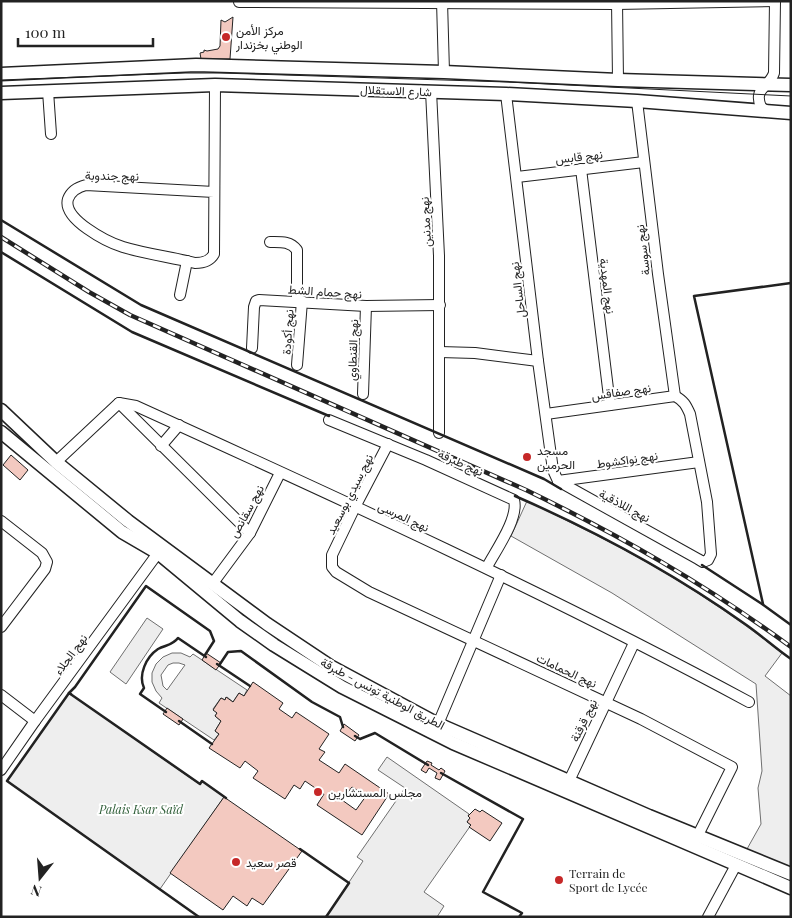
<svg xmlns="http://www.w3.org/2000/svg" width="792" height="918" viewBox="0 0 792 918" font-family="'Playfair Display',Vazirmatn,serif">
<style>
.green{fill:#eee;stroke:#6f6f6f}
.parking{fill:#ededed;stroke:#6f6f6f;fill-rule:evenodd}
.building{fill:#f3c9c0;stroke:#222;fill-rule:evenodd}
.lines{fill:none;stroke-linecap:round;stroke-linejoin:round}
.minor-casing{stroke:#222;stroke-width:12}
.major-casing{stroke:#222;stroke-width:15}
.minor{stroke:#fff;stroke-width:10}
.major{stroke:#fff;stroke-width:12}
.tram{stroke:#222;stroke-width:1}
.rail-casing{stroke:#222;stroke-width:4.5}
.rail{stroke:#fff;stroke-width:2.5;stroke-dasharray:8;stroke-linecap:butt}
.wall{stroke:#222;stroke-width:2.5}
.poi-dot{fill:#c62828;stroke:#fff;stroke-width:2}
.labels{text-anchor:middle;dominant-baseline:central;stroke-width:4;stroke-linejoin:round;paint-order:stroke}
.poi-label{font-size:12px;fill:#222;stroke:#fff;text-anchor:start}
.street-label{font-size:12px;fill:#222;stroke:#fff}
.park-label{font-size:12px;font-style:italic;fill:#2f5e38;stroke:#fff}
</style>
<rect width="100%" height="100%" fill="#fff"/>
<g class="green">
<path d="M527,501C557,516 589,531 619,547C676,577 731,613 782,653L765,676L791,696V868L747,849L761,824L758,788L762,771L756,684L612,593L511,536Z"/>
<path d="M69,693L199,784L202,781L224,797L160,889L7,781Z"/>
</g>
<g class="parking">
<path d="M147,618L163,629L126,684L110,672Z"/>
<path d="M172,653H181L190,657L193,654L247,690L244,696L239,693L233,702L227,697L225,700L221,698L213,709L217,713L215,716L221,721L215,731L219,734L214,740L159,703L162,698L156,691L152,682V673L156,664L163,657ZM173,663H179L185,665L167,690L163,686L161,675L168,665Z"/>
<path d="M387,757L469,814L468,816L470,818L467,822L471,825L424,892L444,906L437,917H326L363,861L357,857L405,788L378,770Z"/>
</g>
<g class="building">
<path d="M233,17L230,59H201L200,53L204,52V50L207,51L218,49L220,46L221,20L225,22Z"/>
<path d="M11,455L28,470L20,480L3,465Z"/>
<path d="M206,653L221,663L216,670L202,660Z"/>
<path d="M253,682L283,703L279,709L292,718L296,712L329,734L319,749L325,752L319,760L339,773L345,764L389,794L362,835L317,805L324,794L305,781L300,789L294,785L285,799L253,778L258,771L245,761L240,768L209,748L219,734L215,731L221,721L215,716L217,713L213,710L221,698L225,700L226,697L233,702L239,693L244,696ZM352,787L366,796L356,810L342,800Z"/>
<path d="M167,708L183,719L179,725L163,714Z"/>
<path d="M344,724L359,735L355,741L340,731Z"/>
<path d="M427,761L432,763L431,765L439,770L441,768L445,771L440,780L435,778L437,773L429,768L426,773L421,770Z"/>
<path d="M224,797L302,851L263,905L252,898L247,906L233,896L223,910L170,873Z"/>
<path d="M475,809L480,812L482,810L502,823L490,841L469,827L471,825L467,822L470,818L468,816Z"/>
</g>
<g class="lines">
<defs>
<g id="minor">
<path d="M442,1L444,72"/>
<path d="M617,1L618,80"/>
<path d="M239,2L617,4L775,1"/>
<path d="M48,91L51,134"/>
<path d="M431,91L439,256V433"/>
<path d="M506,94L538,361L553,470L558,481"/>
<path d="M637,101L658,274L675,396"/>
<path d="M768,112L761,107C753,88 769,88 774,73L775,1"/>
<path d="M581,169L610,405"/>
<path d="M517,177L644,162"/>
<path d="M214,192L86,185C78,187 71,191 68,199C62,219 107,242 123,247C146,254 171,257 195,263C204,263 210,261 214,254L215,85"/>
<path d="M270,242C281,242 290,241 297,250V301"/>
<path d="M180,295L187,261"/>
<path d="M252,348L254,307L256,301L259,300L366,306L440,305"/>
<path d="M440,352L475,353L538,361"/>
<path d="M297,365L302,301"/>
<path d="M363,394L366,306"/>
<path d="M119,403L250,533"/>
<path d="M546,414L675,396C684,401 686,405 690,414L707,502L711,554L708,560L703,562L698,559L558,481"/>
<path d="M329,420L426,460L514,500C519,518 496,550 487,567"/>
<path d="M388,444L355,507L332,555V567L336,572L369,592L641,719L732,767L697,837"/>
<path d="M161,446L179,425"/>
<path d="M56,462L119,403L136,406C343,500 549,594 749,702"/>
<path d="M558,481L699,462"/>
<path d="M1,521L42,553L47,562L45,569L1,627"/>
<path d="M213,583L250,533L280,473"/>
<path d="M1,695L35,721"/>
<path d="M438,724L501,575"/>
<path d="M1,770L35,721L158,553"/>
<path d="M569,781L634,643"/>
<path d="M708,917L736,865"/>
</g>
<g id="major">
<path d="M1,74L196,65L444,72L618,80L791,85"/>
<path d="M1,93L215,85L506,94L637,101L791,113"/>
<path d="M1,410L56,462L128,521L267,624L330,666L438,724L649,816L791,874"/>
<path d="M1,432L122,532L158,553L240,621L274,645L342,687L453,743L791,888"/>
</g>
</defs>
<use href="#minor" class="minor-casing"/>
<use href="#major" class="major-casing"/>
<use href="#minor" class="minor"/>
<use href="#major" class="major"/>
<path class="tram" d="M1,80L185,73H221L507,82L791,96"/>
<defs>
<path id="rail" d="M1,237L89,292L130,315L526,490C621,536 705,584 791,647"/>
</defs>
<use href="#rail" class="rail-casing"/>
<use href="#rail" class="rail"/>
<g class="wall">
<path d="M1,220L141,305L544,479L561,489"/>
<path d="M1,252L132,332L329,416"/>
<path d="M515,496C593,530 676,575 745,624C761,635 775,648 791,659"/>
<path d="M702,565L762,604L791,625"/>
<path d="M763,604L694,296L791,283"/>
<path d="M205,655L214,641L210,631L146,586L75,687L69,693L200,784L202,781L226,798"/>
<path d="M217,664L250,686"/>
<path d="M220,664L228,652L241,651L312,702L340,717L343,727"/>
<path d="M71,694L69,693L7,781L199,917"/>
<path d="M166,712L140,694L144,688C138,675 146,657 158,649C166,645 173,645 178,638L206,657"/>
<path d="M179,721L212,744"/>
<path d="M355,736L360,739L375,733L428,765"/>
<path d="M441,773L523,819L483,892L522,913L519,917"/>
<path d="M300,849L349,883L326,917"/>
</g>
</g>
<g class="poi-dot">
<circle cx="226" cy="37" r="5"/>
<circle cx="527" cy="457" r="5"/>
<circle cx="318" cy="792" r="5"/>
<circle cx="236" cy="862" r="5"/>
<circle cx="559" cy="880" r="5"/>
</g>
<g class="labels">
<g class="poi-label">
<text x="236" y="30">مركز الأمن<tspan x="236" dy="14">الوطني بخزندار</tspan></text>
<text x="537" y="450">مسجد<tspan x="537" dy="14">الحرمين</tspan></text>
<text x="328" y="792">مجلس المستشارين</text>
<text x="246" y="862">قصر سعيد</text>
<text x="569" y="873">Terrain de<tspan x="569" dy="14">Sport de Lycée</tspan></text>
</g>
<g class="street-label">
<text transform="translate(396 90) rotate(2)">شارع الاستقلال</text>
<text transform="translate(579 156) rotate(-6)">نهج قابس</text>
<text transform="translate(112 175) rotate(1)">نهج جندوبة</text>
<text transform="translate(425 222) rotate(-93)">نهج مدنين</text>
<text transform="translate(642 250) rotate(-97)">نهج سوسة</text>
<text transform="translate(608 286) rotate(83)">نهج المهدية</text>
<text transform="translate(517 290) rotate(-97)">نهج الساحل</text>
<text transform="translate(325 291) rotate(4)">نهج حمام الشط</text>
<text transform="translate(287 332) rotate(-86)">نهج أكودة</text>
<text transform="translate(352 350) rotate(-88)">نهج القنطاوي</text>
<text transform="translate(621 391) rotate(-8)">نهج صفاقس</text>
<text transform="translate(627 459) rotate(-8)">نهج نواكشوط</text>
<text transform="translate(461 462) rotate(24)">نهج طبرقة</text>
<text transform="translate(349 494) rotate(-63)">نهج سيدي بوسعيد</text>
<text transform="translate(625 505) rotate(28)">نهج اللاذقية</text>
<text transform="translate(246 511) rotate(-61)">نهج سقانص</text>
<text transform="translate(404 516) rotate(25)">نهج المرسى</text>
<text transform="translate(70 654) rotate(-54)">نهج الجلاء</text>
<text transform="translate(567 670) rotate(25)">نهج الحمامات</text>
<text transform="translate(383 693) rotate(28)">الطريق الوطنية تونس - طبرقة</text>
<text transform="translate(583 720) rotate(-64)">نهج قرقنة</text>
</g>
<g class="park-label">
<text x="141" y="809">Palais Ksar Saïd</text>
</g>
</g>
<rect width="792" height="918" fill="none" stroke="#222222" stroke-width="5"/>
<g transform="translate(40 878) rotate(197)" stroke="#ffffff" stroke-width="4" paint-order="stroke">
<path d="M0-4L9 19L0 12L-9 19Z" fill="#222222"/>
<text y="-8" font-size="14" font-weight="bold" text-anchor="middle" fill="#222222">N</text>
</g>
<path d="M18 38v8h135v-8" fill="none" stroke="#222222" stroke-width="2.5"/>
<text x="25" y="38" font-size="15" fill="#222222" stroke="#ffffff" stroke-width="4" paint-order="stroke">100 m</text>
</svg>
